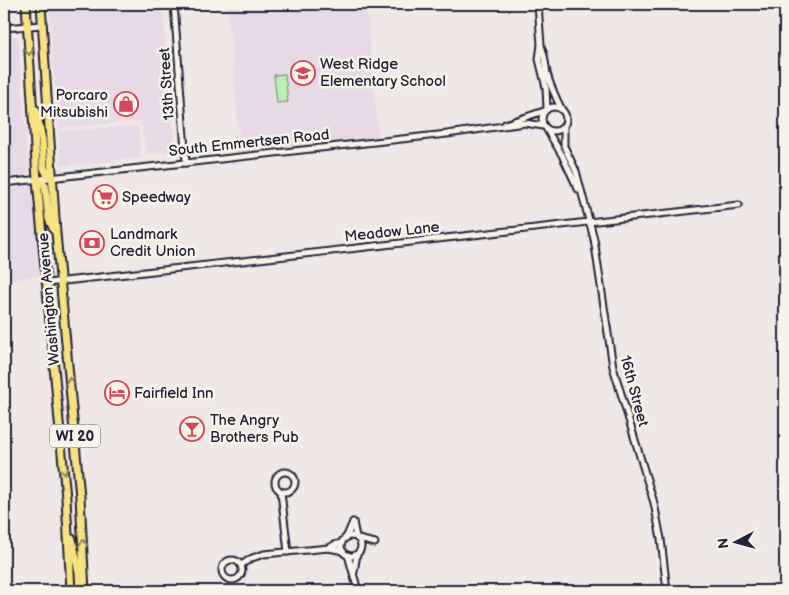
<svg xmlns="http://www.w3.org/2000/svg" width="789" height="595" viewBox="0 0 789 595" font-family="'Balsamiq Sans',sans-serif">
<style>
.built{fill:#e8d9e6}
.green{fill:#baefb1;stroke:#6e8876}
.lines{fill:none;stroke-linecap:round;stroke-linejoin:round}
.minor-casing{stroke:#22223b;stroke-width:9}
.major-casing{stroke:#22223b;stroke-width:11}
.minor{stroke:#f7f3e8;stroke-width:5}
.major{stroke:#f7e281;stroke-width:7}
.oneway{stroke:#8c825e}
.labels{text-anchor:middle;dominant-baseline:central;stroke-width:5;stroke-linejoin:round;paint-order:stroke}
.shield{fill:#f7f3e8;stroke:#62616f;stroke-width:1}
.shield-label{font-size:14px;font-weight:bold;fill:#22223b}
.poi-label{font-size:15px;fill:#22223b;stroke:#f7f3e8;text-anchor:start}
.street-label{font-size:15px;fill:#22223b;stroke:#f7f3e8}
</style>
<rect width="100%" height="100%" fill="#f0e7e7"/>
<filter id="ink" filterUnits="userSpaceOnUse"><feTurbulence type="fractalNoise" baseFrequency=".02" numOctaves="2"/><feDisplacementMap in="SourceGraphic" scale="10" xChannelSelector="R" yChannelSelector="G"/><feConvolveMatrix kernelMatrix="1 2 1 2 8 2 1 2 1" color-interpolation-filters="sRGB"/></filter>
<g filter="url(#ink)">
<g class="built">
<path d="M49,4H162L175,150L147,154L141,121L58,128Z"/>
<path d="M227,4H366L379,142L241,157Z"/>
<path d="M18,36L29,174L4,177V38Z"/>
<path d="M138,126L141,158L61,166L58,131Z"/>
<path d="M37,180L47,275L4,280V189L30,186Z"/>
</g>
<path class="green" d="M285,74L288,102L277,103L274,75Z"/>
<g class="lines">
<defs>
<g id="minor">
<path d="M174,4L186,163"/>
<path d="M538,4L541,45L539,59L546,88L547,109"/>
<path d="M4,28L42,25"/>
<path d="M541,46C545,55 545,63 547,73C550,86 556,98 562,110"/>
<circle cx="554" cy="119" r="12"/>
<path d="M505,124L544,111"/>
<path d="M564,127V146L576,171L594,239L613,367L654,503L661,539L667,591"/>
<path d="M547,130L562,155L578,189"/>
<path d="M4,183L447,134L525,123L543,126"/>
<path d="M47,283L739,205"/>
<circle cx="285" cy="482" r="10"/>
<path d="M281,492L288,552"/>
<path d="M353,522L356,537"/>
<circle cx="351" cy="546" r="10"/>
<path d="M346,538L353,522"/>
<path d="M358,539L375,543"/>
<path d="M329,548L334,545L342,543"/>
<path d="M348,555L358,591"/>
<circle cx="232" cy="570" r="10"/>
<path d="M241,565L252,558L264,554L329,548L343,551"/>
<path d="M354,572L357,554"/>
</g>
<g id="major">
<path d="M26,4L37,180L66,498L71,591"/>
<path d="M41,4L56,233L80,497L85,591"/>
<path d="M36,110L42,140L44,168L48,176L52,178"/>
<path d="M37,180L45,185L49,219L54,230"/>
<path d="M72,539L79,573L80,591"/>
</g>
</defs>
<use href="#minor" class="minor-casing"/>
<use href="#major" class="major-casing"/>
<use href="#minor" class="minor"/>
<use href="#major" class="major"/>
</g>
<defs><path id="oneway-chevron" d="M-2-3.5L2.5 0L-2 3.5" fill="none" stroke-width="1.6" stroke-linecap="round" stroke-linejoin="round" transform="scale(1.25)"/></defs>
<g class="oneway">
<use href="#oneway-chevron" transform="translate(29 52) rotate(87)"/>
<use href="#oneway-chevron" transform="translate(70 381) rotate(-95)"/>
<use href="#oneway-chevron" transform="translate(64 471) rotate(85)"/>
<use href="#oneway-chevron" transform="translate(83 543) rotate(-93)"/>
</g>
</g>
<defs>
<symbol id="school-ring" viewBox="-11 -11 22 22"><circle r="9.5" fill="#f7f3e8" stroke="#d1495b" stroke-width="1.5"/><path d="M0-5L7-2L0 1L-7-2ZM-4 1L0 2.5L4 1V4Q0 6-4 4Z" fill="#d1495b"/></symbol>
<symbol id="shop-ring" viewBox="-11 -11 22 22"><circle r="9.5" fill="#f7f3e8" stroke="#d1495b" stroke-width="1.5"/><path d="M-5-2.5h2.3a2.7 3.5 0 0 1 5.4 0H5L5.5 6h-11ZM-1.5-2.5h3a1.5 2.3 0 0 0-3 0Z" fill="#d1495b"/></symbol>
<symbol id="supermarket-ring" viewBox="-11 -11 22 22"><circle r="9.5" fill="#f7f3e8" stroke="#d1495b" stroke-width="1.5"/><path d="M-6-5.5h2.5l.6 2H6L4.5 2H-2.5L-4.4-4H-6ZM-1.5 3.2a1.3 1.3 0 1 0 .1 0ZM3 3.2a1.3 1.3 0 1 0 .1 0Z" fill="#d1495b"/></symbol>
<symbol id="bank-ring" viewBox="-11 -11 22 22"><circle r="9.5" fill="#f7f3e8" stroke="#d1495b" stroke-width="1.5"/><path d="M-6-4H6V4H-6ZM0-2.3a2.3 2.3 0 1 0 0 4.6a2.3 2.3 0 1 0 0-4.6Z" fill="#d1495b"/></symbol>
<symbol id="hotel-ring" viewBox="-11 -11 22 22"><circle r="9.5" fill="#f7f3e8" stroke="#d1495b" stroke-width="1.5"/><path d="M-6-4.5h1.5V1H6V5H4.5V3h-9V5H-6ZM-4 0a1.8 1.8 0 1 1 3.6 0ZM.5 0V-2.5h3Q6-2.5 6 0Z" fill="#d1495b"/></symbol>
<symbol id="bar-ring" viewBox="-11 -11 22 22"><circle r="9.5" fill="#f7f3e8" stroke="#d1495b" stroke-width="1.5"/><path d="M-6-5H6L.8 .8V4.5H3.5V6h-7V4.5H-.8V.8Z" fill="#d1495b"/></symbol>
</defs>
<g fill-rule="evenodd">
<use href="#school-ring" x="289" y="59" width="28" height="28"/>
<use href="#shop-ring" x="112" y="90" width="28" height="28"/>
<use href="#supermarket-ring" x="91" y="183" width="28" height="28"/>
<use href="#bank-ring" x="78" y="229" width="28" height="28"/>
<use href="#hotel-ring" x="103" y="379" width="28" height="28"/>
<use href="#bar-ring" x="178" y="415" width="28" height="28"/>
</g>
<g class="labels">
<rect class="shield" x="50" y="424.5" width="50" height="23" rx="4"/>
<g class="shield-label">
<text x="75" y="436">WI 20</text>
</g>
<g class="poi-label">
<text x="320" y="64">West Ridge<tspan x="320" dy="17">Elementary School</tspan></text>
<text x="108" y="95" text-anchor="end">Porcaro<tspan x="108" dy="17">Mitsubishi</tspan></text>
<text x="122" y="197">Speedway</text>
<text x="110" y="234">Landmark<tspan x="110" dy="17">Credit Union</tspan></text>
<text x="134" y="393">Fairfield Inn</text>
<text x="210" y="420">The Angry<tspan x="210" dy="17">Brothers Pub</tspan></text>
</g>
<g class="street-label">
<text transform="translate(167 84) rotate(-94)">13th Street</text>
<text transform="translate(249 143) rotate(-6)">South Emmertsen Road</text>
<text transform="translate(392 232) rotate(-6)">Meadow Lane</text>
<text transform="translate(49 299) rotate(-95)">Washington Avenue</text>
<text transform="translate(634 391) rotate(75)">16th Street</text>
</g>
</g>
<rect width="789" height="595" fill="none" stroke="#f7f3e8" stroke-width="20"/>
<rect x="10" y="10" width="769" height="575" fill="none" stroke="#22223b" stroke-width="2" filter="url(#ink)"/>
<g transform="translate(736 542) rotate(264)" stroke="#f7f3e8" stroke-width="4" paint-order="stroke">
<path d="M0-4L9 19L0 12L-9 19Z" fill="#22223b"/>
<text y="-8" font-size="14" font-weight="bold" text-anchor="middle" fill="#22223b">N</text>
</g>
</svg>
